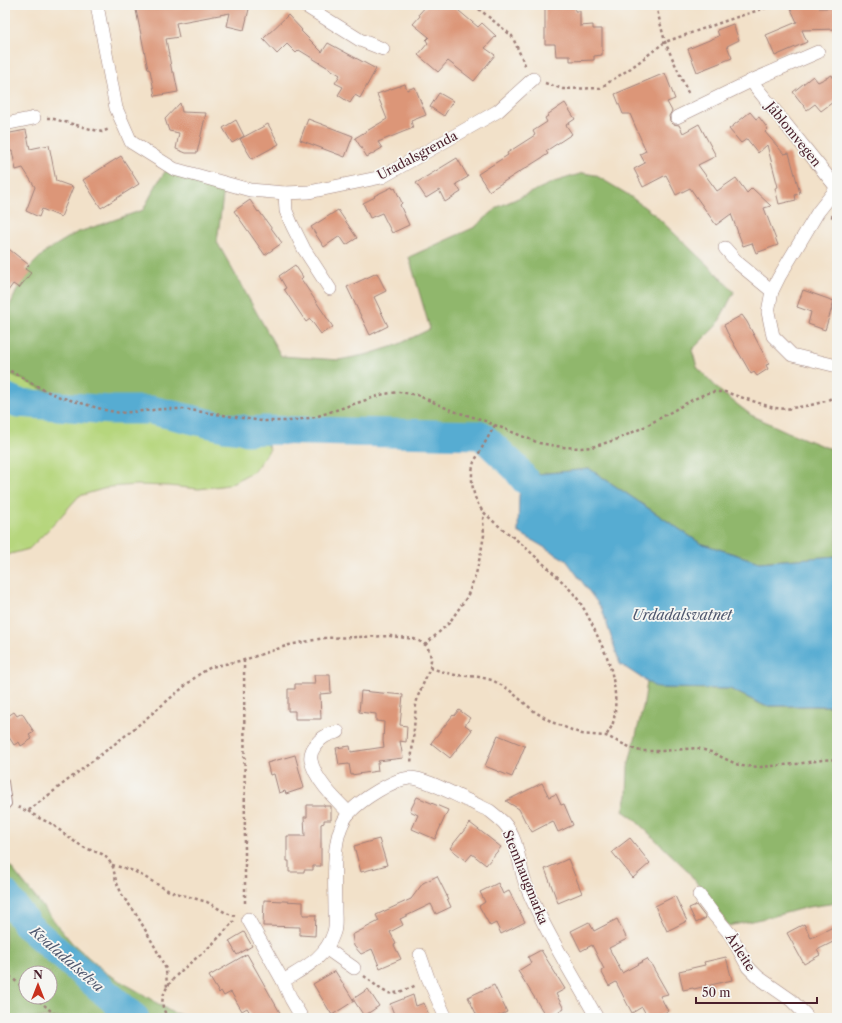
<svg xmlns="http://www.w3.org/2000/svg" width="842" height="1023" viewBox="0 0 842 1023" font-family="'Libre Caslon Text',serif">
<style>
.green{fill:#b6d67d;stroke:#807a54}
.forest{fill:#90b76c;stroke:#6d6b4c;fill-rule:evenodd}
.water{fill:#56acd2;stroke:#50667e}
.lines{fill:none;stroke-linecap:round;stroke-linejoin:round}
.river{stroke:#56acd2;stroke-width:29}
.building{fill:#dc9678}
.lane-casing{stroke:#9e807a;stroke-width:8}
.street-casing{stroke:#9e807a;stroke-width:14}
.path{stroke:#9e807a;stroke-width:2.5;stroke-dasharray:3 3;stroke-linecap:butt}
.lane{stroke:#fff;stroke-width:6}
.street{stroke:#fff;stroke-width:13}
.labels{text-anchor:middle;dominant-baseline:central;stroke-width:3.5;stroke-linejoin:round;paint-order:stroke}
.street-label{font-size:13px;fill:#4a1f2b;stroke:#f6f6f2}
.water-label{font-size:14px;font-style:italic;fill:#4f576e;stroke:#f6f6f2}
</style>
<rect width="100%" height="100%" fill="#f6f6f2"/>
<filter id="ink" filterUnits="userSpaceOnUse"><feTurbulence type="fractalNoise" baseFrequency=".025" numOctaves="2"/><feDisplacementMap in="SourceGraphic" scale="8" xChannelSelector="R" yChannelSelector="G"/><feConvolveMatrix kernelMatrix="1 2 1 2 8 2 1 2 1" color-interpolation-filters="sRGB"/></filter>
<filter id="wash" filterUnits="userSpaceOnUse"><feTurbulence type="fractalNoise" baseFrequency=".012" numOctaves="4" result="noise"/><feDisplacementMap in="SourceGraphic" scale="16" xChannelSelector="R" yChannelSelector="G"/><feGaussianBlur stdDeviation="0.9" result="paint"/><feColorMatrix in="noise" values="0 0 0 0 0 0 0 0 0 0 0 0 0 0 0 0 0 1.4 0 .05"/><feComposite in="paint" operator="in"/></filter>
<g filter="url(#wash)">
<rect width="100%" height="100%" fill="#f2e1c9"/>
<path class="green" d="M5,371L110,410H151L225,427L242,429L247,431L264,430L267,444L270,449L254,471L228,485L199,489L168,486L136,485L110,487L79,496L54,524L29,549L7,555H5Z"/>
<g class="forest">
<path d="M167,169L224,188L217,242L281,356L339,360L369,354L397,345L430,329L409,257L475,227L498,207L554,182L583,173L595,175L627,194L655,215L719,276L734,292L717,325L692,350L697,367L721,392L751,415L788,432L825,447L837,450V556L759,562L700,543L590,469L527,475L525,480L515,467L481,435L264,430L247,431L242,429L225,427L151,410H110L81,399L42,389L5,371V313L12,301L25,272L46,251L76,233L143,210L158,182Z"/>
<path d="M647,681L658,688L730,689L765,706H837V903L808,907L774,916L729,926L687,870L633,818L623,811L627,796L628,767L644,703Z"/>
<path d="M5,860L72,943L106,973L141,993L171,1012L191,1018H5ZM26,973H50V997H26Z"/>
</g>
<path class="water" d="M590,469L700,543L759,562L837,556V706H765L730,689L657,688L620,664L602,609L566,560L518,532L519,495L527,475Z"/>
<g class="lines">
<g class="river">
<path d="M5,397L18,403L110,410H151L225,427L242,429L247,431L264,430L481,435L515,467L525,480"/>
<path d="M5,894L29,927L135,1018"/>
</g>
</g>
<g id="blocks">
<g class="building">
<path d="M135,5H236L249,9L244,30L227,26L230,13L176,23L179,37L166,39L172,72H174L178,92L155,96L150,70L148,69Z"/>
<path d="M427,5H452L478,27L482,23L496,36L485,48L495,55L474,81L448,61L438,72L418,55L428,43L426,40L429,37L413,24L420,16L419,14Z"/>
<path d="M545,5H575V11H580V26L593,25V29H602V55L594,56V60L570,61V56H556L555,44H545Z"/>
<path d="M789,5H819V8H837V29L802,30L807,42L775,56L766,35L797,22Z"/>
<path d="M288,15L302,30L301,31L322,52L328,43L376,69L360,98L355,95L350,103L338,95L343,87L335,83L340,75L299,50L296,53L287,44L277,54L263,39Z"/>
<path d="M733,24L739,40L727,46L732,58L697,72L688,49L719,36L717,30Z"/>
<path d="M665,73L675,99L667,102L672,111L669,116L670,121L673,124L679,125L683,133L699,124L716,156L698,165L717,191L736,178L747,193L752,188L771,206L764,208L778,245L756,253L752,243L743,246L731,214L716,225L690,188L676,195L666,175L643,187L634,169L645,163L640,154L646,151L630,114H623L615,94Z"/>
<path d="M832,75L837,86V99L821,111L815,104L807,110L793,92L813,76L818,82Z"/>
<path d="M405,84L407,90L415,87L426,115L411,121L413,128L378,142L382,148L367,157L355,138L387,119L377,94Z"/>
<path d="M439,93L453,101L444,116L430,107Z"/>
<path d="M180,103L182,112L206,113L197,153H186L176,149L179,133L169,131L165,119Z"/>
<path d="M565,103L575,119L566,125L572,134L546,151L548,154L489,191L478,174L508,155L507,153L535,135L533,131L547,122L545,118L548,116L547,115Z"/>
<path d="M750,112L756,119L759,117L768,129L765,132L784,154L789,153L800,193L795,195L796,200L779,204L775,188L778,187L767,145L758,153L747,139L741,143L729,129Z"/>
<path d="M308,119L353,136L345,157L300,140Z"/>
<path d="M236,120L244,136L232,143L223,128Z"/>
<path d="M268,124L279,144L252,159L240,139Z"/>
<path d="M26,130L30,149L49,145L56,181L73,187L61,217L42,209L39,217L26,211L35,187L23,168L16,170L12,151L5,152V134Z"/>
<path d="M121,156L139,184L101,208L83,180Z"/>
<path d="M457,158L468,177L456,184L461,192L445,202L439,190L426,198L416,183Z"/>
<path d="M392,187L393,189L395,188L402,203L400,205L409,225L392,233L382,213L370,218L363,203L375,197L374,196Z"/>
<path d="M250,200L258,212L259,211L282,243L265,255L234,211Z"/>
<path d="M338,210L357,238L346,245L340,236L324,247L311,227Z"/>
<path d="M5,246L29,265L25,269L31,273L19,288L13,284L5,295Z"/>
<path d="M295,265L303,277L301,279L333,327L321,334L310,319L306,322L284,289L286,288L279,276Z"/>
<path d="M377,273L386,291L374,297L388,326L370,335L347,287Z"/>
<path d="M803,290L834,301L825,330L808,324L811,312L797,307Z"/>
<path d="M742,315L747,322L769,364L766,365L768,369L757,376L754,372L751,374L727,332L724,325Z"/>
<path d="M314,675H330L331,693L320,694L321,719H295V711H288V689H295V684H315Z"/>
<path d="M361,691L403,695L400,725L407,726L406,742L400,741L403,758L378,761L379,763H377L378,771L351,775L349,764L339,765L336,748L350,746L351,752L384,747L383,741L384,722L376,721V714L359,712Z"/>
<path d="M459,710L470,718L465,725L472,730L450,758L431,743L453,715L454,716Z"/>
<path d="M14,712L17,716L22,713L34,732L29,735L32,739L21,746L19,742L14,745L5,731V718Z"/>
<path d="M498,735L525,746L512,777L485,766Z"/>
<path d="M295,755L304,788L286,794L285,791L279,793L274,774L270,775L267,763Z"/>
<path d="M542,783L549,797L556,794L561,805L564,804L573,825L558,832L553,821L532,832L527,823H526L519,809L506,801Z"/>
<path d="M417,797L448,810L435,839L412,829L418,815L410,811Z"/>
<path d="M307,805H324V806H331V820H324V823L321,824V866H313V870H304V872H289V861H287V836H305L304,817H307Z"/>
<path d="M470,823L501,847L486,865L472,854L466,861L450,848Z"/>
<path d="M630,838L650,863L633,878L612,852Z"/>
<path d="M379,839L387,865L361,872L354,846Z"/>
<path d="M568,859L582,893L558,903L545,869Z"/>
<path d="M437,876L447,896H446L451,907L436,914L431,904L400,919L403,925L390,932L396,944L394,945L401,959L380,968L372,949L361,954L354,946L352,935L379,921L376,915L411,899L423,883Z"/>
<path d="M498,883L503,894L509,891L525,922L501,934L496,923L490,926L479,906L485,902L480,892Z"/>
<path d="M675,896L687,921L667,931L655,906Z"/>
<path d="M264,900L303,902V915H316L315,936L300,935V927L263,926Z"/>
<path d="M696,905L706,918L696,923L689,908Z"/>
<path d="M617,919L627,939L609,948L622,973L647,959L650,964H651L668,994L660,996L668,1011L655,1018H648L642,1007L632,1013L616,982L609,986L601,971L604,969L592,945L581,951L571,931L589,922L594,931Z"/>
<path d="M804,924L811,938L837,925V940L817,950L820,955L804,964L787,933Z"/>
<path d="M244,932L252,946L237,955L229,941Z"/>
<path d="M541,950L565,989L556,994L564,1009L549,1018H547L518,971L531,963L528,957Z"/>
<path d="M247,954L283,1018H253L247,1008L242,1011L231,992L224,996L221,991L219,993L209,976Z"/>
<path d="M726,957L732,980L694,989L693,988L683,990L679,971L705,965L704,962Z"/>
<path d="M335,971L354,1001L332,1015L313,984Z"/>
<path d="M494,985L507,1012L494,1018H478L468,997Z"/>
<path d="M368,989L379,1006L364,1016L353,999Z"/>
<path d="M413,995L416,1006L424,1003L430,1018H387V1017L394,1014L390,1004Z"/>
</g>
</g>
</g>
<g filter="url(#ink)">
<use href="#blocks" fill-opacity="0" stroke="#9e807a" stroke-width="1"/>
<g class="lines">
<defs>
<path id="lane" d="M5,782L8,804L5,807"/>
<g id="street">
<path d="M97,5L116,108L131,142L174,169L250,190L285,193L309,192L382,177L498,111L533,79"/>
<path d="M304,5L360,40L383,49"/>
<path d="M751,81L837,188"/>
<path d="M677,117L751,81L818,52"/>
<path d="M5,124L34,118"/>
<path d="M837,188L818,212L779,277L772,291L768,312L773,336L792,355L837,366"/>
<path d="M285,193L286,211L292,225L304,249L330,289"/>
<path d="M725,248L738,263L772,291"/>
<path d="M338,732C328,734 321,737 315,746C312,750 310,755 311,760C314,779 336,800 349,813"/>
<path d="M699,895L714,915L731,935L748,967L758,977L791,1000L805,1014L807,1018"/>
<path d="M248,919L283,981"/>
<path d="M327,949L354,968"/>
<path d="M420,955L428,978L446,1018"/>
<path d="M302,1018L291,999L283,981C304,968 326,958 334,932C336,926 335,918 335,911C335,888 332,848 341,827C343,822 346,816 350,812C361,800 393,779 410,778C423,777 457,796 471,802C477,805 484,808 490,811C495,815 500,819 504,823C520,841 518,867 527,888C546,933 573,975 597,1018"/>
</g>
</defs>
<use href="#lane" class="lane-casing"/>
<use href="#street" class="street-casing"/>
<g class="path">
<path d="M474,5L512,36L526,67"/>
<path d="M656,6L665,42L689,95"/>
<path d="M545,83L563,89L600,88L631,68L665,42L734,18L775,5"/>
<path d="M47,118H50L102,132L109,129"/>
<path d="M831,216L837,218"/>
<path d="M5,368L44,390L60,397L105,410L120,413L164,409H183L262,421H290L315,417L384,394L399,392L417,395L453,411L480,419L539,443L562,447L581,448L592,447L618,439L646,426L692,400L705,394L712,392H725L774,408L786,409L811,405L826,401L837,395"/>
<path d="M495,425L474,462C470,475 472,493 478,504C485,518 512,535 525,547C541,562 558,576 573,593C583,605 590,620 597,635C600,642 604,650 607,657C614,676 619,706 612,726C610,729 608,733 606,736"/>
<path d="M425,645L449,623L467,597L476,574L481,552L484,535L483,519L485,514"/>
<path d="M244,660L245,853V905"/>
<path d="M430,668L455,675L479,677L492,680L508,689L535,712L554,723L582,734L606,736L636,750L643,751H663L697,748L711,752L736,764L742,766L761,767L797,764L822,760L837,759"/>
<path d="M18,807L26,811H28L130,732L198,675L211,667L244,660L289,645L324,638L391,636L414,639L421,642L427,646L430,653L431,660L430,668L418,696L416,705L411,764"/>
<path d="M28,811L39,818L52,824L72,840L85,848L102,854L108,859L113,867L116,881L123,897L135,912L155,947L166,969L167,988"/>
<path d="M112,865L124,868L134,871L169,891L207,902L226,913L235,916"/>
<path d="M5,972L26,990"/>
<path d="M364,976C371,981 380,990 388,993C395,995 410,988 416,985"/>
<path d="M35,997L59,1018"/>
<path d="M169,1018C146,992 189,965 206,950C216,941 225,931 234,921"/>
</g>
<use href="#lane" class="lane"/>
<use href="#street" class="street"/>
</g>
</g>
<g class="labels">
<g class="street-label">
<text transform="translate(794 134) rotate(51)">Jåblomvegen</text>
<text transform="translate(417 155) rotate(-28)">Uradalsgrenda</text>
<text transform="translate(526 877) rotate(68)">Stemhaugmarka</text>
<text transform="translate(741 952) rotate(57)">Årleite</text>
</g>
<g class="water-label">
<text x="682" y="615">Urdadalsvatnet</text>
<text transform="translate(67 959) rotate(41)">Kvaladalselva</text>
</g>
</g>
<rect width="842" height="1023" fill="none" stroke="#f6f6f2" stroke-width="20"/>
<g transform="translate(38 985)"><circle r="19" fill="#f6f6f2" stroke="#b1a0a2"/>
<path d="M0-3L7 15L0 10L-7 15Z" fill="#c8321e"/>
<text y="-6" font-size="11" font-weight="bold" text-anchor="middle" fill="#4a1f2b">N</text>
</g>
<path d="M696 997v6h121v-6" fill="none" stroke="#4a1f2b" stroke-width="2"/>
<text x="702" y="997" font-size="12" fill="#4a1f2b" stroke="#f6f6f2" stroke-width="3" paint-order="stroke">50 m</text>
</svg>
